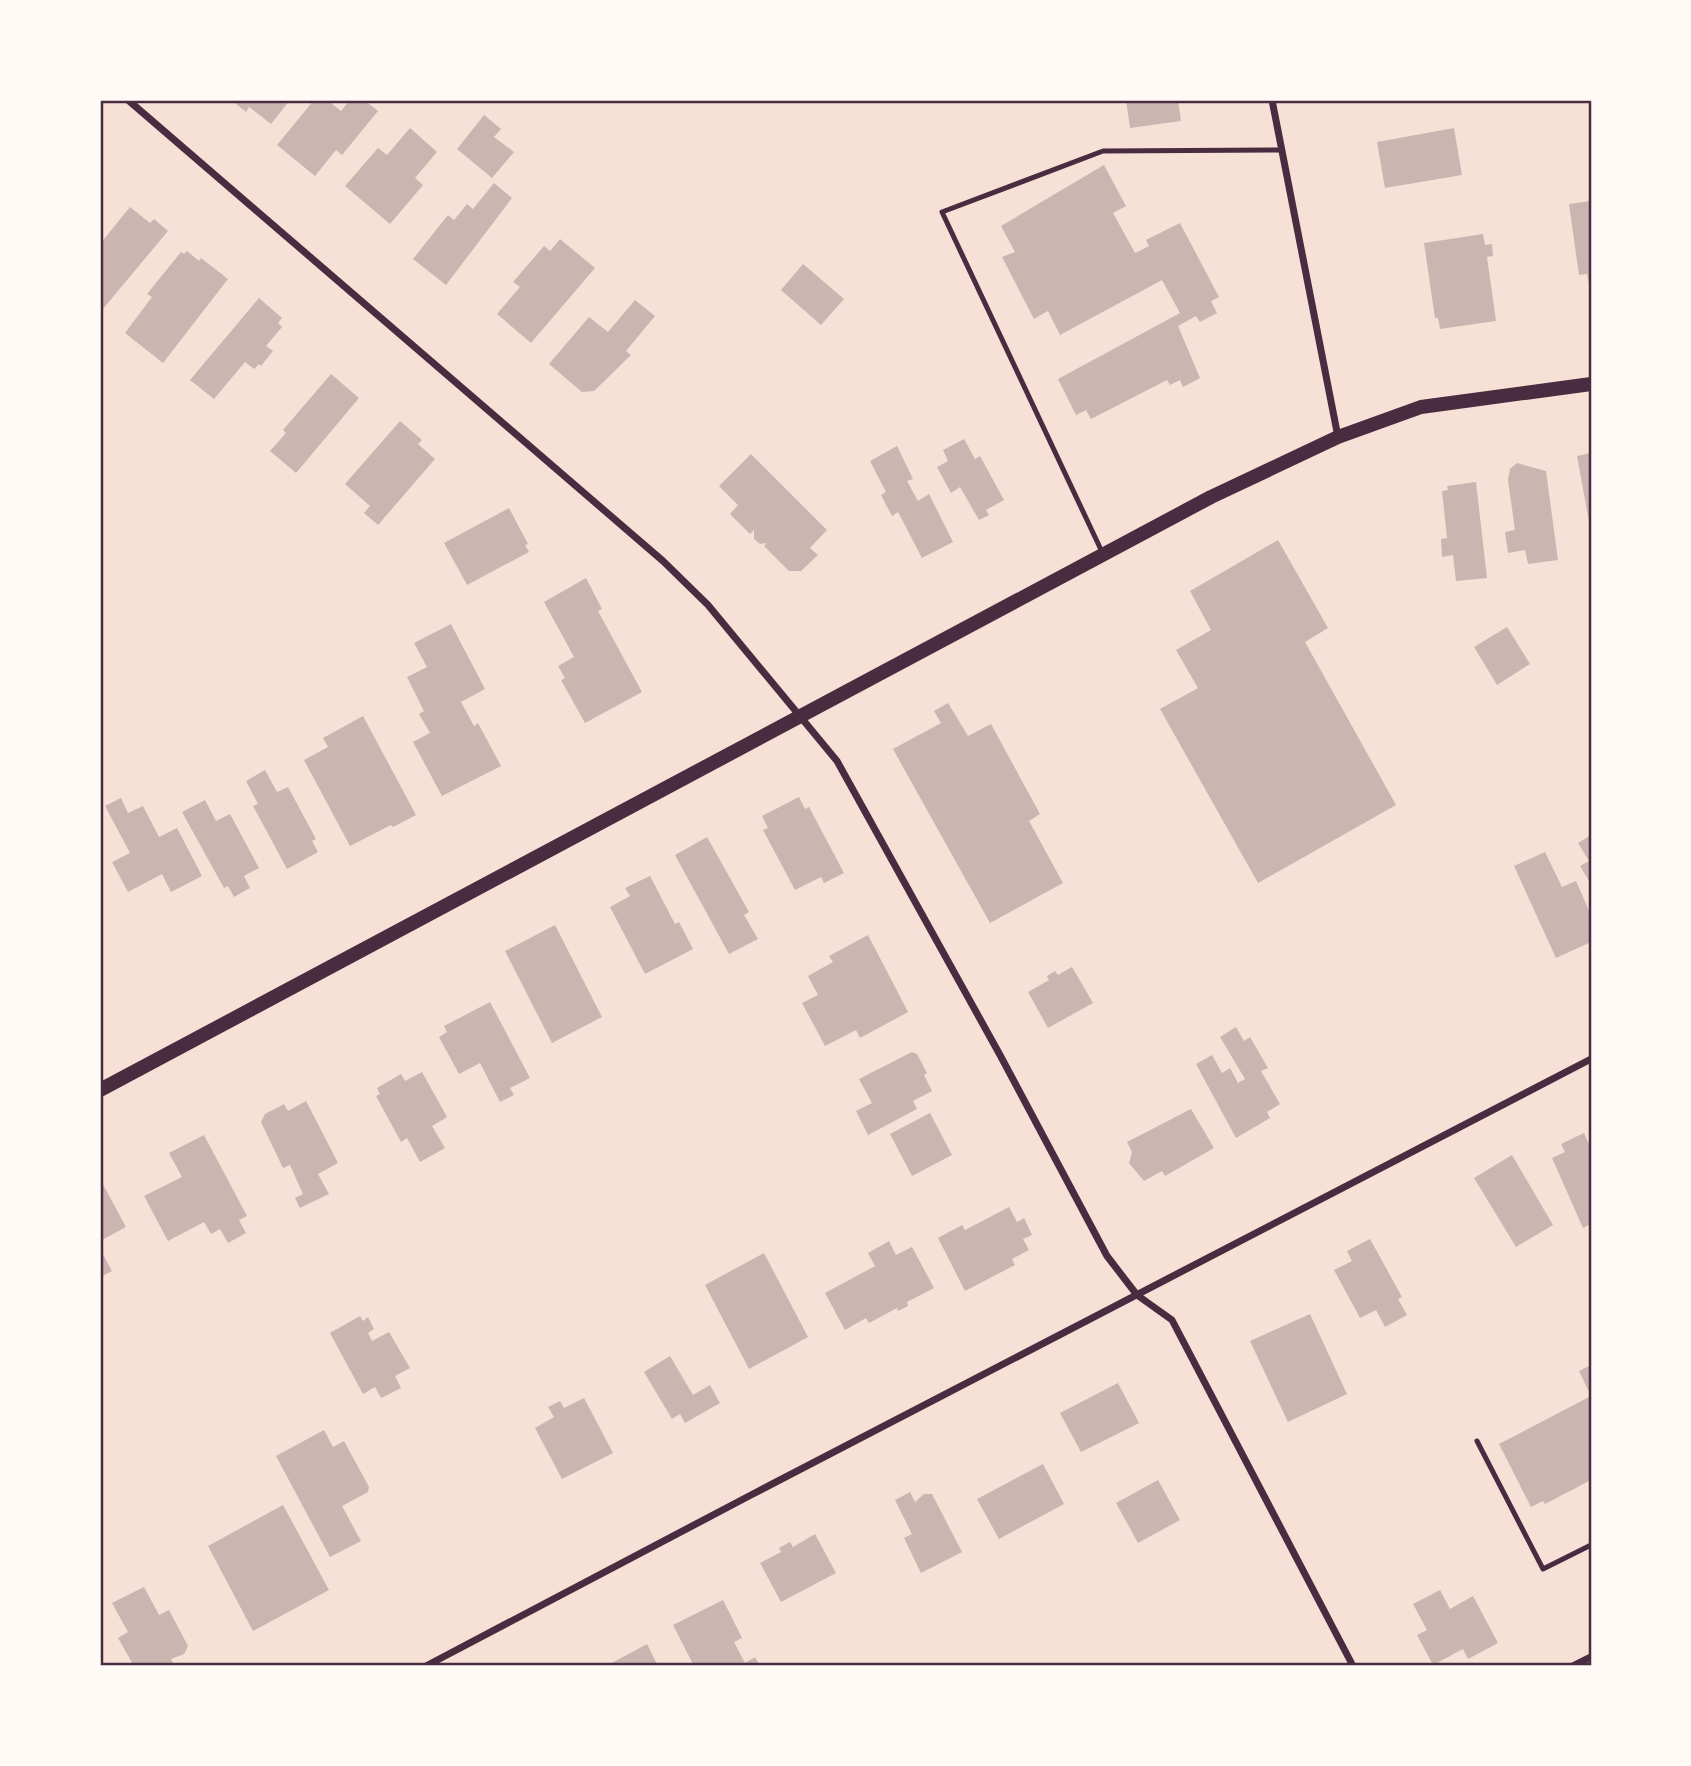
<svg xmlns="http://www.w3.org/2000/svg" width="1691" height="1766" viewBox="0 0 1691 1766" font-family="'Nunito Sans',sans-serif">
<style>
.building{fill:#ccb4b1}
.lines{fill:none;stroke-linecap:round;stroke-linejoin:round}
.service{stroke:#4a2c40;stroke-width:5}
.minor{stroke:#4a2c40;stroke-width:7}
.secondary{stroke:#4a2c40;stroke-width:14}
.neatline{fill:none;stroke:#4a2c40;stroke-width:2.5}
</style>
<rect width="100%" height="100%" fill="#f7e1d7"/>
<g class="building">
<path d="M231,100H290L271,124L249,107L246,112Z"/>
<path d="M314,100H327L341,111L350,100H364L378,111L342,155L336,150L315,176L277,145Z"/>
<path d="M1126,100H1178L1181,121L1130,128Z"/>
<path d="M484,115L501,129L494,137L514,152L492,178L457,149Z"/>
<path d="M410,128L437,152L415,178L423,185L390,224L345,186L378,148L387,155Z"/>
<path d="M1454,128L1462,175L1385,188L1377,142Z"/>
<path d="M1104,165L1126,206L1113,213L1135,253L1149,246L1146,240L1180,223L1219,297L1211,301L1217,313L1200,322L1196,316L1178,326L1200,378L1183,387L1180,380L1170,385L1167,380L1091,419L1086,410L1076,415L1058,379L1180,313L1162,280L1060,335L1048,311L1034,319L1002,257L1015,252L1001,226Z"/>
<path d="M494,183L512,198L446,285L413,259L448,215L454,220L467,204L473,209Z"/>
<path d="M1591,201V289H1590L1587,274L1579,275L1569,204Z"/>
<path d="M130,207L150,223L154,219L168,231L102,310L100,307V244Z"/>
<path d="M1483,234L1485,245L1492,244L1493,256L1487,257L1496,321L1440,329L1438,318H1435L1424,243Z"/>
<path d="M560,239L595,268L531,343L497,314L520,287L513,282L544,246L550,251Z"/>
<path d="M187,251L199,261L201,258L228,279L163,363L125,333L152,297L147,294L181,252L184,254Z"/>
<path d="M803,264L844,299L821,325L781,290Z"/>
<path d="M259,298L282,318L278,323L282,327L266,346L273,351L261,366L259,364L254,369L245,362L214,399L190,380Z"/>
<path d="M635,300L655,316L626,351L631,355L594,391L582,392L549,364L589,317L608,332Z"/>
<path d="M331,374L359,398L296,473L270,451L286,433L283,430Z"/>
<path d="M400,421L422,440L418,444L435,459L378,525L364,513L370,506L345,484Z"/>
<path d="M964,439L975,459L980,456L1004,500L986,510L989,515L979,520L960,487L951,493L937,467L948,461L943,450Z"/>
<path d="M897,446L913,479L907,481L918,501L929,494L953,542L922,558L898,512L892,516L881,495L886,492L870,461Z"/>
<path d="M1591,453V527H1590L1577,456Z"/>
<path d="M751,454L827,530L810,548L818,555L801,571H789L764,546L767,543L760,544L754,539V530L750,534L730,514L738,505L719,486Z"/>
<path d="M1517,463L1546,471L1558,560L1528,564L1525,550L1508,553L1505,532L1515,530L1508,480L1510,469Z"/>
<path d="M1476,482L1487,578L1456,581L1453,555L1442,557L1441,539L1447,538L1442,491L1448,490L1447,486Z"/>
<path d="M509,508L528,544L525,545L529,552L467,585L444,543Z"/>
<path d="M1278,540L1328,628L1305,642L1396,805L1258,883L1160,709L1198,688L1176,650L1211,630L1190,591Z"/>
<path d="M586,578L602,609L598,611L642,692L585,723L561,680L565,678L558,666L574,657L544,602Z"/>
<path d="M451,624L485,689L461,702L474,726L478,723L501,766L442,796L413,742L430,733L419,714L424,711L407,677L427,667L414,643Z"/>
<path d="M1507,627L1530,664L1497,685L1474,647Z"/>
<path d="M948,703L968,736L991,724L1040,814L1029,821L1063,883L990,923L893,749L941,723L934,711Z"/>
<path d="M363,716L416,815L393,827L391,825L350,846L304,760L328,747L323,738Z"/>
<path d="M265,770L277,792L288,787L316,839L312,841L318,852L287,869L253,806L258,804L246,781Z"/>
<path d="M799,797L805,809L809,807L844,873L824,883L821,877L795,890L763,830L768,828L762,816Z"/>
<path d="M121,798L128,813L143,806L159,837L177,828L202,876L171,892L162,874L128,892L112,862L130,853L105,806Z"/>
<path d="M205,800L216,821L230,814L259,868L244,876L250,888L234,897L228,886L224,888L182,812Z"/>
<path d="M1591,835V884L1580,866L1589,861L1578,843Z"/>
<path d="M707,837L749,912L744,915L758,939L729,954L675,855Z"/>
<path d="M1545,852L1562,887L1576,881L1591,915V942L1556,958L1514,866Z"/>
<path d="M650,876L675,924L679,922L693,949L645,974L610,907L630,896L625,888Z"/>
<path d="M555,925L602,1017L552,1043L505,951Z"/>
<path d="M868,935L908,1012L860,1038L856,1030L825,1046L802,1003L818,995L808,976L833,962L829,956Z"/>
<path d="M1072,967L1093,1003L1048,1028L1028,992L1049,980L1047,976L1055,971L1058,975Z"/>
<path d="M490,1002L530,1078L510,1088L514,1095L500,1102L480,1063L459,1074L439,1037L447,1032L444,1026Z"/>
<path d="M1236,1027L1244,1041L1250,1037L1268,1068L1261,1071L1280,1104L1267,1112L1270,1118L1236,1138L1196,1064L1212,1055L1222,1073L1230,1068L1238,1083L1245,1079L1220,1037Z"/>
<path d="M912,1052L917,1054L927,1073L924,1075L932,1091L913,1101L917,1109L868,1135L856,1111L872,1103L859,1079Z"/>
<path d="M422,1072L447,1117L432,1126L445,1148L420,1162L407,1138L401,1142L376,1096L380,1094L377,1088L401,1074L405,1081Z"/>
<path d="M306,1101L338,1163L318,1174L329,1194L300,1208L295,1198L303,1194L290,1165L283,1168L261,1122L265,1114L284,1104L288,1111Z"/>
<path d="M1191,1109L1214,1148L1165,1176L1162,1171L1144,1181L1129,1163L1132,1152L1127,1142Z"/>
<path d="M930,1113L952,1155L912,1176L890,1134Z"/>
<path d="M1584,1133L1591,1149V1224L1583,1228L1552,1158L1565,1152L1561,1144Z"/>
<path d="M204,1135L247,1216L239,1220L246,1233L228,1243L220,1229L211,1234L204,1222L168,1241L144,1196L182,1177L169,1153Z"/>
<path d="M1512,1155L1553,1225L1516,1247L1474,1178Z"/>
<path d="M100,1179L126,1227L100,1241Z"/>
<path d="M1009,1207L1017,1222L1024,1218L1032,1235L1023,1239L1029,1250L1012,1259L1015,1265L965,1291L938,1238L962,1225L965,1230Z"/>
<path d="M1370,1239L1402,1297L1398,1299L1407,1315L1385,1327L1376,1310L1360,1318L1334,1270L1352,1261L1347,1251Z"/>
<path d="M889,1241L896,1255L912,1247L934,1288L907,1302L908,1306L898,1311L897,1308L869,1323L866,1318L845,1330L825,1293L875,1266L868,1253Z"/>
<path d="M100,1249L112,1271L100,1277Z"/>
<path d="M764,1253L808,1337L749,1369L705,1285Z"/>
<path d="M1310,1314L1347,1394L1288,1422L1250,1341Z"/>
<path d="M360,1316L363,1321L368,1317L374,1329L368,1333L372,1341L389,1332L410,1368L395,1376L401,1388L381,1398L375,1387L363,1394L330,1333Z"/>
<path d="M670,1356L693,1395L710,1385L720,1403L685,1423L680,1414L672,1419L644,1372Z"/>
<path d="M1591,1365V1480L1545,1504L1543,1501L1531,1507L1499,1444L1591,1396L1579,1371Z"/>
<path d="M1118,1383L1139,1423L1081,1452L1060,1413Z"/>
<path d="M584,1398L613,1453L562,1479L535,1428L554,1417L548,1407L560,1401L564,1408Z"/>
<path d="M324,1430L333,1447L344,1441L369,1487L368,1492L342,1506L361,1541L330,1557L276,1456Z"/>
<path d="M1043,1464L1064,1504L999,1539L977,1499Z"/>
<path d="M1158,1480L1180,1520L1138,1543L1116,1503Z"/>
<path d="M910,1492L915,1502L924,1494H932L962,1552L921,1573L904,1538L912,1534L895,1500Z"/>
<path d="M283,1505L329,1590L253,1631L208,1546Z"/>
<path d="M815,1534L836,1573L781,1602L760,1563L781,1552L779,1548L790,1542L793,1547Z"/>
<path d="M144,1587L159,1615L169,1610L188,1646L184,1654L171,1659L173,1663L167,1666H134L118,1638L128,1632L112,1603Z"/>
<path d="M1440,1590L1450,1609L1473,1596L1498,1643L1468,1659L1463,1649L1433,1665L1417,1635L1427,1630L1413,1604Z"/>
<path d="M723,1600L742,1638L734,1642L745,1663L755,1657L760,1666H694L673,1625Z"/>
<path d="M647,1644L658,1666H606Z"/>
</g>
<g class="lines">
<g class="service">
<path d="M1103,554L942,212L1103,151L1281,150"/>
<path d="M1477,1441L1543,1569L1591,1545"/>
</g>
<g class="minor">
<path d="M128,100L663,561L708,605L837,761L1000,1055L1107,1256L1137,1295L1172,1320L1353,1666"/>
<path d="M1272,100L1338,437"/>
<path d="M426,1666L751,1495L1591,1059"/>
<path d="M1573,1666L1591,1657"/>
</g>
<path class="secondary" d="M100,1090L1211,497L1338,437L1421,407L1591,384"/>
</g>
<rect width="1691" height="1766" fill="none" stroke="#fffaf5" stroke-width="203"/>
<rect x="102" y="102" width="1488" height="1562" class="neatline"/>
</svg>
